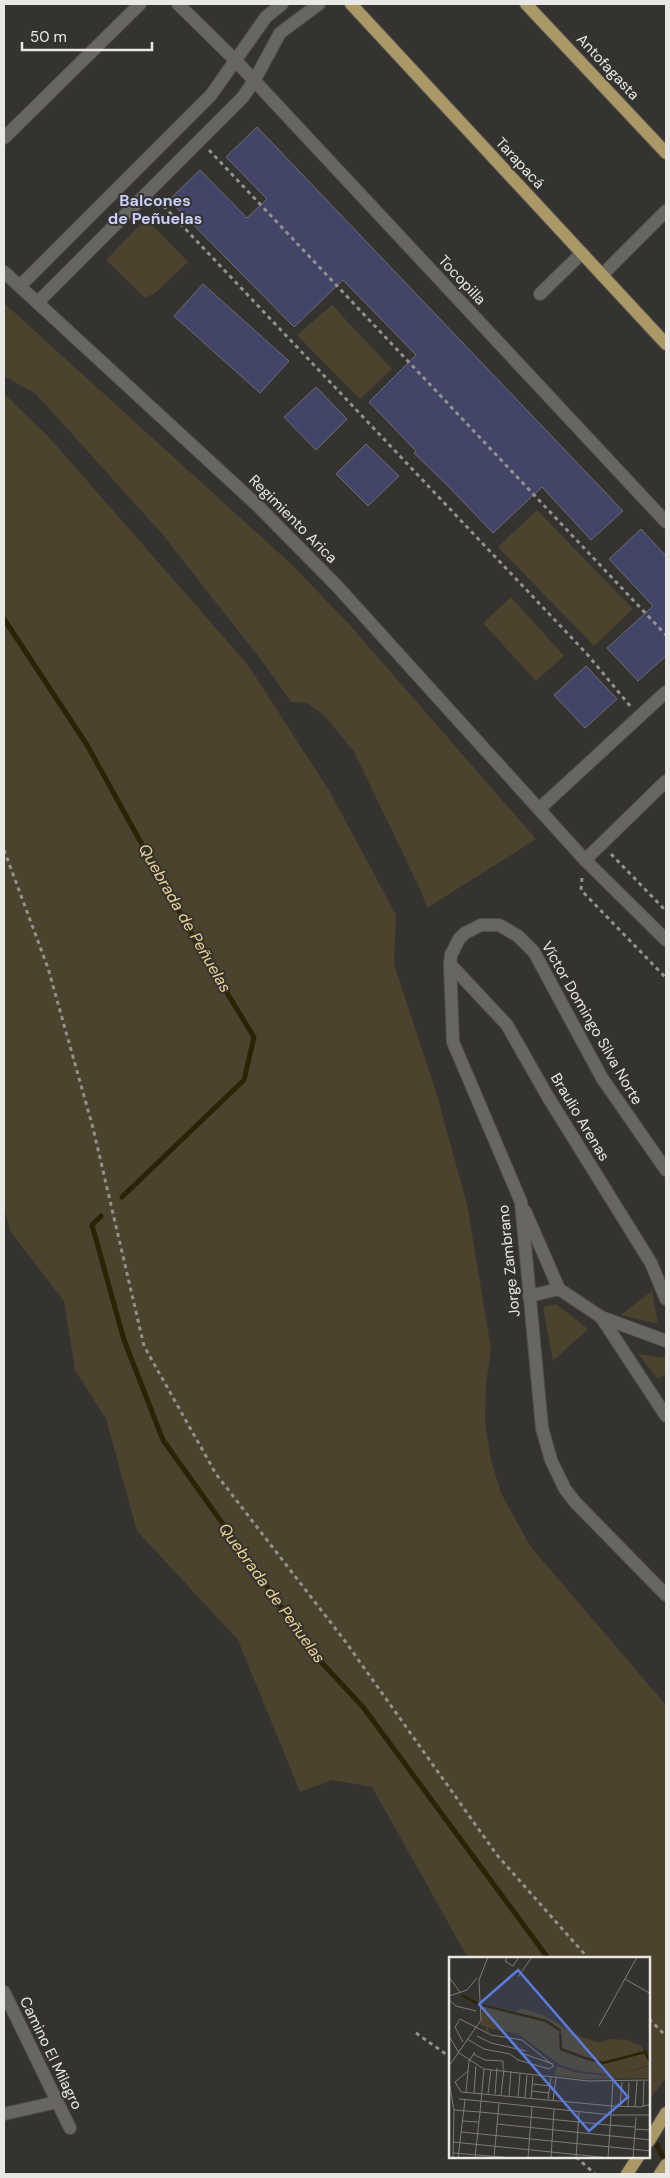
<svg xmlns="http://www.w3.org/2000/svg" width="670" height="2178" viewBox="0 0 670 2178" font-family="'DM Sans',sans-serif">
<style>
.green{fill:#4b432d}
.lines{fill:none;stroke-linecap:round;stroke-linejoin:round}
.stream{stroke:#2c2204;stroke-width:5}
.building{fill:#424568;stroke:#6c6c72}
.minor-casing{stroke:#52504d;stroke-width:14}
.major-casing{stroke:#52504d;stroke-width:14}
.path{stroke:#93918e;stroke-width:3;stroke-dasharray:4 4;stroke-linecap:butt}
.minor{stroke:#686661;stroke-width:12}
.major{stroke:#ab9867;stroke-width:12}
.labels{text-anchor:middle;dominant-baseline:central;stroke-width:4;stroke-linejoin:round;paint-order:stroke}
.street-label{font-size:15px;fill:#e9e8e5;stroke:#35332f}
.neighbourhood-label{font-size:16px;font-weight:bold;fill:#c9cffa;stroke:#35332f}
.water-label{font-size:16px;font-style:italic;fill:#edd491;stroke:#35332f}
.inset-river{fill:none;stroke:#2c2204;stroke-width:2.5}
.inset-road{fill:none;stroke:#7d7b78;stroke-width:1}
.view{fill:#5a7cdc;fill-opacity:0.15;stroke:#5a7cdc;stroke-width:2.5}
.inset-edge{fill:none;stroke:#e9e8e5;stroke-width:2.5}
</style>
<rect width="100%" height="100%" fill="#35332f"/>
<g class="green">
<path d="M146,219L188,262L155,293L145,298L106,260Z"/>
<path d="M4,303L290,563L348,623L536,839L427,908L421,891L354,752L325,716L307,703L291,702L265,665L163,535L36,394L4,376Z"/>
<path d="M332,305L392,369L360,399L297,335Z"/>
<path d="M4,394L47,435L248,665L330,792L396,915L394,964L436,1092L467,1204L491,1349L486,1384L485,1422L491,1460L501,1493L530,1546L666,1705V2078L649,2100V1958H468L372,1787L332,1780L300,1792L238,1640L137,1531L106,1419L75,1370L64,1301L10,1231L4,1207Z"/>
<path d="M537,510L633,609L594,646L498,547Z"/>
<path d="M511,597L564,656L536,681L483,623Z"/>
<path d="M652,1291L658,1324L621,1315Z"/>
<path d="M556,1304L588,1329L553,1361L543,1307Z"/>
<path d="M638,1354L666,1358V1373L658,1379Z"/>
</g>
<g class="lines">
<g class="stream">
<path d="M4,619L87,745L197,944L254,1037L244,1080L122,1197"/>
<path d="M101,1216L92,1225L124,1340L163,1440L258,1573L309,1649L363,1707L548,1958"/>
<path d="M653,2138L666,2163"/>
</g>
</g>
<g class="building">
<path d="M257,127L623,511L591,540L542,487L493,533L447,485L414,453L416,451L369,402L416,355L343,280L294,327L169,200L200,170L247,218L267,199L226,157Z"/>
<path d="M203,284L289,361L260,393L174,316Z"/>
<path d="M316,387L347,419L316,450L284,417Z"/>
<path d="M366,444L399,476L368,506L336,474Z"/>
<path d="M641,529L666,556V656L638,681L607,648L653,606L609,559Z"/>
<path d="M586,666L617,699L585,728L554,695Z"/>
</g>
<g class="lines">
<defs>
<g id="minor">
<path d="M178,4L235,60L666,522"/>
<path d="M4,138L140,4"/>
<path d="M4,272L257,505L336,585L585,860L666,940"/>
<path d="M602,275L666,211"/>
<path d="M20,286L211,95L266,17L282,4"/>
<path d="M540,294L582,253"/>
<path d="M38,302L243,97L254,81L280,33L319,4"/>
<path d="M539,809L666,692"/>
<path d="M585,860L666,781"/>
<path d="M450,964L507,1025L548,1097L651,1263L666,1299"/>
<path d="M666,1170L602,1078L534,952L518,936L499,925H481L465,933L459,939L451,955L450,964L453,1042L521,1202L542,1428L551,1460L565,1489L575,1502L666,1595"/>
<path d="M525,1211L559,1289L601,1317L666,1341"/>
<path d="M529,1296L559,1289"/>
<path d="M601,1317L666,1416"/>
<path d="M4,1992L70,2128"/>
<path d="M4,2114L57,2102"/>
</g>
<g id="major">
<path d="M351,4L666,344"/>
<path d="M526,4L666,153"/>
<path d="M649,2141L666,2113"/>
<path d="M627,2174L638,2157"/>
<path d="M660,2174L666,2165"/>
</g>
</defs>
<use href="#minor" class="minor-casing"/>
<use href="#major" class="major-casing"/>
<g class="path">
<path d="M209,150L666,635"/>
<path d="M158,200L587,654L631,707"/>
<path d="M4,850L48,968L93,1128L144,1346L216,1474L345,1641L497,1855L588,1958"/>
<path d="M611,854L666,911"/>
<path d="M582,878L581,890L666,978"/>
<path d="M649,2019L666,2036"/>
<path d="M416,2033L450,2057"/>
<path d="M576,2157L595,2174"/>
</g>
<use href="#minor" class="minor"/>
<use href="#major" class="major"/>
</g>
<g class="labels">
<g class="street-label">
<text transform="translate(608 67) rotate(47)">Antofagasta</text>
<text transform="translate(520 163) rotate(47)">Tarapacá</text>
<text transform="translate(462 280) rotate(47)">Tocopilla</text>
<text transform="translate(293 519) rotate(45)">Regimiento Arica</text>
<text transform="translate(592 1023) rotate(60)">Víctor Domingo Silva Norte</text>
<text transform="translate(580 1117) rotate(59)">Braulio Arenas</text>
<text transform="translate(509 1261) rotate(-96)">Jorge Zambrano</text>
<text transform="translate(51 2053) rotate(64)">Camino El Milagro</text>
</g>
<g class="neighbourhood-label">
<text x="155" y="200">Balcones<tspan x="155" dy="18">de Peñuelas</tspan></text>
</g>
<g class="water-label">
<text transform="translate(185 918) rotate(60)">Quebrada de Peñuelas</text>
<text transform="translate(272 1593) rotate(54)">Quebrada de Peñuelas</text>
</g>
</g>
<g transform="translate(449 1957)">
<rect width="201" height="201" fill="#35332f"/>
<path d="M34,47L67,55L71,51L94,58L130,79L151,86L161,82L178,83L192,89L201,108L167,118L201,109V121L134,122L105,118L108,109L124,115L157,119L165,118L131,114L110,107L70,77L39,71L40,76L36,74L38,70L31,68Z" fill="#4b432d"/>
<path class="inset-river" d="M13,38L29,47M33,48L97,64L112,74M111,76L112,92L136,101L154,106L196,95L202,107"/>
<path class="inset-road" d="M58,0L56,4L64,9L70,0M0,20L11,35M69,20L83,0M176,22L202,37M0,39L18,33L28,21M0,43L7,49L27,54M150,69L188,0M0,79L10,96L35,112L31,155L159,168M28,79L42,86L77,94M14,85L6,70L11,62L42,78L73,83L105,109L100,112L69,103L61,97L35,92L18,82M72,96L104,107M24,97L36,103L54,104V112M0,109L32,63L30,23L39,0M35,112L139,124L202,123M19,114L6,125L12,135L163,149L192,150L202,147M164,124L162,158H202M0,125L5,153L4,201M84,127L101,129M83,134L100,136M17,135L20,104L26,95M25,136L27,109M39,137L42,112M46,137L48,111M52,138L55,112M60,139L62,114M69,140L71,117M76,140L78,118M82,141L84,119M10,142L32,144M99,142L102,120M104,143L107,120M32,144L162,158L159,201M171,149L173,125M179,150L180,125M186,150L188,124M194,150L195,124M5,153L31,155L26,201M13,164L30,165M48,167L202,183M159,168L186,170M186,172L202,173M12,175L202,194M4,185L161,201M4,196L64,201M9,201L16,143M45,201L50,146M79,201L83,150M102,201L105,152M127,201L130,155M184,201L187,160"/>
<path class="view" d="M69,13L179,140L140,174L30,47Z"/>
<rect width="201" height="201" class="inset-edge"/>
</g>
<rect width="670" height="2178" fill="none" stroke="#e9e8e5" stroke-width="10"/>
<path d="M22 42v8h130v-8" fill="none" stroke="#e9e8e5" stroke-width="2.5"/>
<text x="30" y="42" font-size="15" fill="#e9e8e5" stroke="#35332f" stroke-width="4" paint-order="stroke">50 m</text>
</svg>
